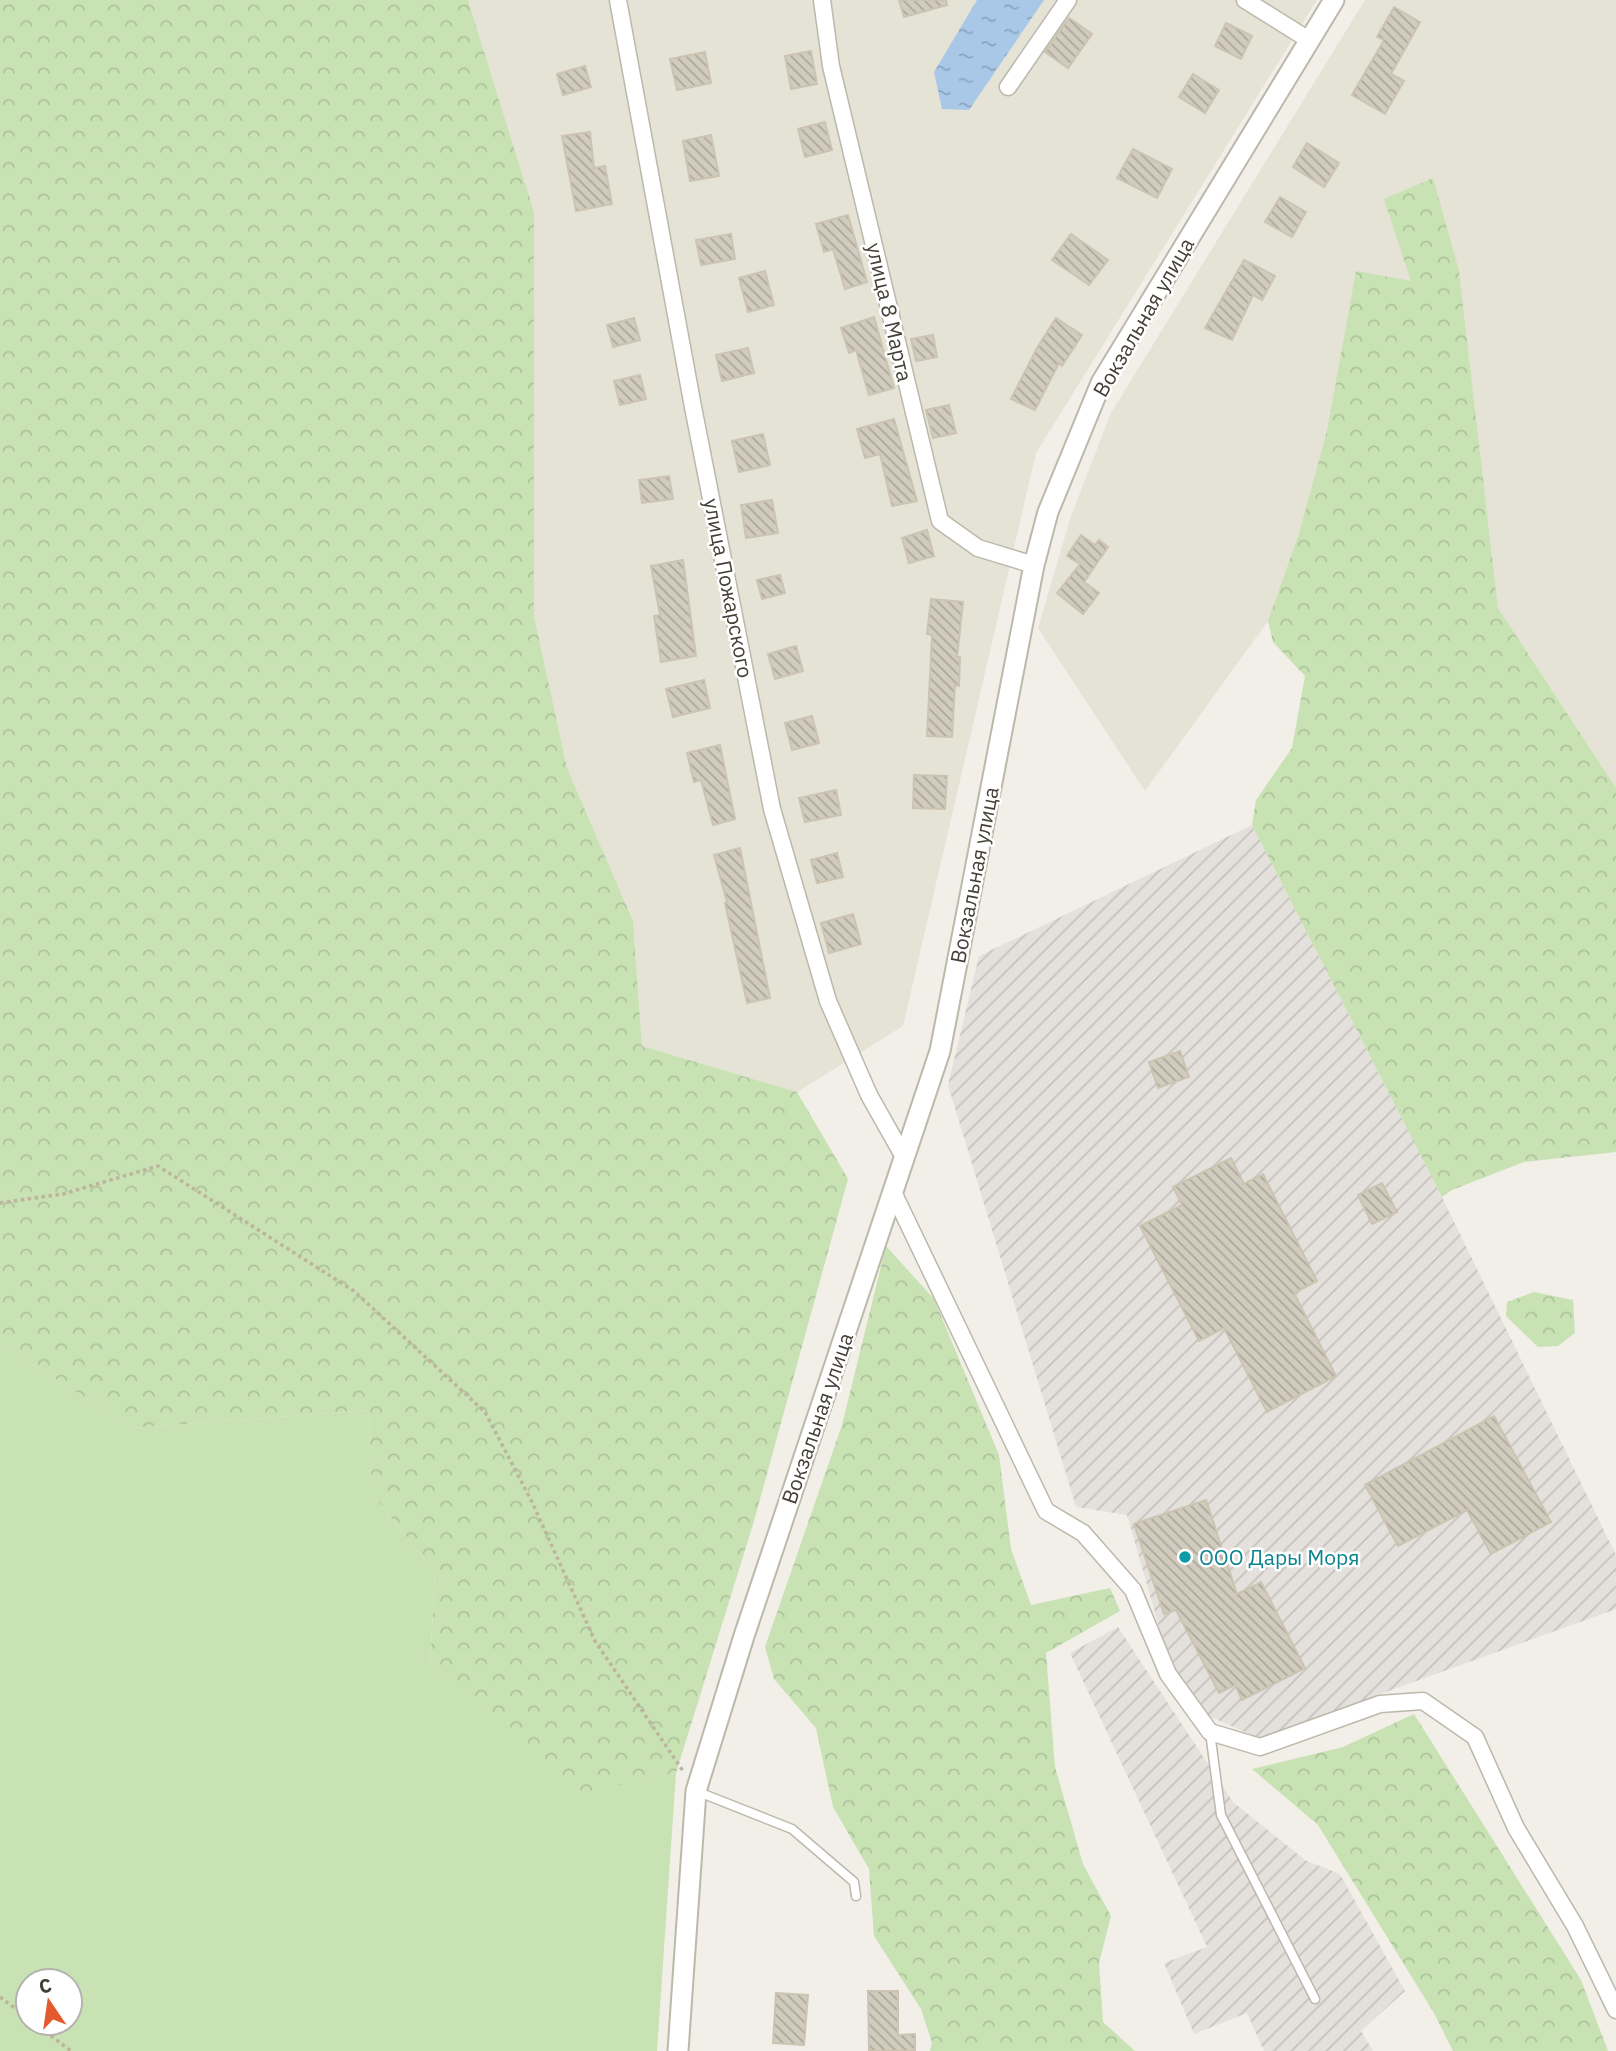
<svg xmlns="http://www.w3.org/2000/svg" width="1616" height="2051" viewBox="0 0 1616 2051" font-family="'IBM Plex Sans',sans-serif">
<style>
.residential{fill:#e5e2d6}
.industrial{fill:url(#industrial-furrows)}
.grass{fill:#c8e2b4;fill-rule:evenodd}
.forest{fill:url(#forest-crowns)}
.water{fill:url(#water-ripples)}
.building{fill:url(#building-back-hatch);stroke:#ccc4b2;stroke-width:2}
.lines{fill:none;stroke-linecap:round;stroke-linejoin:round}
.service-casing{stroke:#bcb8ab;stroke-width:11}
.minor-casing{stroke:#bcb8ab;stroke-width:19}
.tertiary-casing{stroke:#bcb8ab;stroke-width:23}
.path{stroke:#bcb49d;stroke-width:3.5;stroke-dasharray:3.5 3.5;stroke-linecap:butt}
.service{stroke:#fff;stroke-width:8}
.minor{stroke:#fff;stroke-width:16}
.tertiary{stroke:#fff;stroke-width:19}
.culture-dot{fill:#0f9aa8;stroke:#fff;stroke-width:2.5}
.labels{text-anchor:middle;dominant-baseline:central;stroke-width:5;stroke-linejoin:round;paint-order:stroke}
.street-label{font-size:21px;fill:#444037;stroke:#fff}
.culture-label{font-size:21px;fill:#0d838f;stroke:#fff;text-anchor:start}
</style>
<defs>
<pattern id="industrial-furrows" width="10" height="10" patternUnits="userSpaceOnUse" patternTransform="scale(1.75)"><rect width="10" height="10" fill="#e4e1dc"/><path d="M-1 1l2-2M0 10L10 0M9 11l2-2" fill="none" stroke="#c5c2bd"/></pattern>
<pattern id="forest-crowns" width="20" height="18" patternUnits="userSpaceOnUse" patternTransform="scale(1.75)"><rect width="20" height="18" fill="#c8e2b4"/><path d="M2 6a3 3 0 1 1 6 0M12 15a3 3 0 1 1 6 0" fill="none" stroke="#adc39b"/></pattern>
<pattern id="water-ripples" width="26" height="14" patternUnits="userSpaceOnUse" patternTransform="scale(1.75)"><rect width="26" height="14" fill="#a9c8e8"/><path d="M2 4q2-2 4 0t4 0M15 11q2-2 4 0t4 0" fill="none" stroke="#8ba4bd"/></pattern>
<pattern id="building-back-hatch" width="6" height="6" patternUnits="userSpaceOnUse" patternTransform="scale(1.75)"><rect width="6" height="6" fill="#d2ccbe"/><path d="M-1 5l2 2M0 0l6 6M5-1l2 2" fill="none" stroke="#aca79b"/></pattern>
</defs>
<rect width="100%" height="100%" fill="#f1efe7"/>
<g class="residential">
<path d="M468,0H1317L1036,453L903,1026L797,1092L642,1046L633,921L567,768L534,616V212Z"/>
<path d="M1365,0H1616V788L1498,608L1459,272L1268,621L1145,791L1038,628L1071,516L1111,413Z"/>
</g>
<g class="industrial">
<path d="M1252,825L1442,1197L1616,1555V1609L1258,1738L1209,1716L1170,1665L1127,1515L1076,1507L948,1085L979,956Z"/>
<path d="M1118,1627L1233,1802L1305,1860L1340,1874L1405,1991L1361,2031L1373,2051H1264L1247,2013L1194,2034L1164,1963L1207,1947L1070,1653Z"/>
</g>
<path class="grass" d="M0,1344L133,1428L369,1410L371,1492L435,1573L430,1666L573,1794L676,1773L657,2051H0ZM28,1981H70V2023H28Z"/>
<g class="forest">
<path d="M0,0H468L534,212V616L567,768L633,921L642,1046L797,1092L848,1179L754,1521L676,1773L573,1795L430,1666L435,1573L371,1492L369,1410L133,1428L0,1344Z"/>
<path d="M1433,178L1459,271L1498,608L1616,788V1152L1524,1162L1452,1190L1442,1197L1252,825L1256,800L1292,748L1305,676L1273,642L1268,621L1299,534L1327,431L1356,271L1411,281L1384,199Z"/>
<path d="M886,1246L934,1299L999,1455L1011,1549L1031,1605L1110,1588L1120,1611L1046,1653L1055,1767L1083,1864L1111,1916L1099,1963L1103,2022L1135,2051H930L932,2043L921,2009L874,1936L869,1869L833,1807L816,1728L774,1679L765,1647L842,1425Z"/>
<path d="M1534,1292L1573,1300L1575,1333L1558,1346L1538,1347L1506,1316L1507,1302Z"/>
<path d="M1414,1714L1581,1980L1608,2051H1453L1434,2013L1318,1825L1252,1769L1343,1747Z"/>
</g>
<path class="water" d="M977,0H1044L969,110L942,109L934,72Z"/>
<g class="building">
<path d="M899,0H946L947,5L904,17Z"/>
<path d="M1394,7L1420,22L1391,74L1404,81L1385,114L1352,95L1384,40L1377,37Z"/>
<path d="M1069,18L1092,34L1068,68L1045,52Z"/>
<path d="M1226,23L1252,36L1241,59L1215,46Z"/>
<path d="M811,51L817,84L791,89L785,56Z"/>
<path d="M705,52L711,83L677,90L670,59Z"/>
<path d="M585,66L591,87L563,95L557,74Z"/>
<path d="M1193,74L1219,90L1205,113L1179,97Z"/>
<path d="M825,122L832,150L805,157L798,129Z"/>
<path d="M590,132L594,168L605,166L612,204L576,211L562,136Z"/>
<path d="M711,135L719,176L690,181L683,141Z"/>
<path d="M1307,143L1339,163L1324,187L1293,167Z"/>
<path d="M1133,149L1172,169L1157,198L1117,178Z"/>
<path d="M1280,197L1306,212L1292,237L1265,222Z"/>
<path d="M848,215L867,282L845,289L833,249L824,252L816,224Z"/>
<path d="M731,234L735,259L701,265L696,240Z"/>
<path d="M1071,234L1108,260L1089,285L1052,260Z"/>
<path d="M1244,260L1275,276L1262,300L1253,295L1232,340L1205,328Z"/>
<path d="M765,271L774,305L748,312L739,278Z"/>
<path d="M874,317L894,388L869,395L856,350L849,353L841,328Z"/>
<path d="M634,318L640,340L613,347L607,325Z"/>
<path d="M1056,318L1082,335L1062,366L1059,363L1035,410L1011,399L1037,348Z"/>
<path d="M933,335L937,357L916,361L911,339Z"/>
<path d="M748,348L754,373L722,381L716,355Z"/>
<path d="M640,375L646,399L620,405L614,381Z"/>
<path d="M949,405L956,433L933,438L926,410Z"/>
<path d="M894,419L917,501L892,506L880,454L865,458L857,429Z"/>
<path d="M763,434L770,465L739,472L732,441Z"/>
<path d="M669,476L673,499L642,503L639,480Z"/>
<path d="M772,500L778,533L746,538L741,505Z"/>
<path d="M927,530L934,556L909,563L902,538Z"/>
<path d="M1081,535L1095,545L1099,540L1108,547L1084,582L1099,593L1083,614L1057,593L1080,564L1067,556Z"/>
<path d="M683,560L696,656L661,662L654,616L660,615L651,566Z"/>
<path d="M780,575L785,593L762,599L757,580Z"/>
<path d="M931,599L963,602L957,657H960L959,686L955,685L952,737L927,736L932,635L927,634Z"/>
<path d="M796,646L803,671L775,679L768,654Z"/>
<path d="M704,680L710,708L673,717L666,689Z"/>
<path d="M812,716L819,743L792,750L785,723Z"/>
<path d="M720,745L735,819L713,825L701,780L694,782L687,753Z"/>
<path d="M914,775L947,776L945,809L913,808Z"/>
<path d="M836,790L841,815L805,822L799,798Z"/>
<path d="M740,848L770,998L747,1003L725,903L727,902L714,855Z"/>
<path d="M837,853L843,877L817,883L811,860Z"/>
<path d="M853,914L861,944L829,953L821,923Z"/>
<path d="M1180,1051L1189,1077L1158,1088L1149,1062Z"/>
<path d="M1231,1158L1244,1184L1263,1174L1317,1281L1294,1293L1336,1376L1267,1412L1224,1328L1199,1341L1140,1226L1182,1205L1173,1187Z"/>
<path d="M1382,1183L1397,1212L1372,1224L1358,1195Z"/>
<path d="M1494,1416L1551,1522L1491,1554L1467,1510L1398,1546L1365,1485Z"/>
<path d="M1206,1500L1237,1594L1261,1582L1305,1668L1242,1700L1235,1685L1219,1693L1176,1610L1164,1614L1134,1524Z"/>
<path d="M868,1991H898V2035L915,2034V2051H869Z"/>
<path d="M776,1993L808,1995L804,2045L773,2043Z"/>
</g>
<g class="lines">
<defs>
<g id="service">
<path d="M1210,1732L1221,1815L1315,1999"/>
<path d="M696,1791L792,1829L854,1882L856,1896"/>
</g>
<g id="minor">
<path d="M618,0L693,407L772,809L828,1001L869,1095L904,1157"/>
<path d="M822,0L831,66L940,521L978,548L1034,565"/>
<path d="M1245,0L1309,40"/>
<path d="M1008,87L1068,0"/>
<path d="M893,1192L1046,1511L1083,1533L1133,1590L1168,1674L1210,1732L1260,1747L1380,1704L1423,1701L1475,1737L1516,1828L1575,1926L1616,2010"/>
</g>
<path id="tertiary" d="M678,2051L696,1791L744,1636L940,1051L1034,565L1048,512L1101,383L1334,0"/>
</defs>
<use href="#service" class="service-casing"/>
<use href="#minor" class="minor-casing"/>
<use href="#tertiary" class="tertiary-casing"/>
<g class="path">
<path d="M0,1203L63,1194L158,1166L354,1291L485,1412L532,1502L595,1641L683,1771"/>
<path d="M0,1997L28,2018"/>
<path d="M34,2023L71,2051"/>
</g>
<use href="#service" class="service"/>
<use href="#minor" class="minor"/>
<use href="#tertiary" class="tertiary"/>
</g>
<circle class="culture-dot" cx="1185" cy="1557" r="7"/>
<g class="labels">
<g class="street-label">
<text transform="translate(890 312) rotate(77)">улица 8 Марта</text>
<text transform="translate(1143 317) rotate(-60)">Вокзальная улица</text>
<text transform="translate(729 588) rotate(79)">улица Пожарского</text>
<text transform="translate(974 875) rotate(-79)">Вокзальная улица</text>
<text transform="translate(817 1418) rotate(-71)">Вокзальная улица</text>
</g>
<g class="culture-label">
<text x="1199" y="1557">ООО Дары Моря</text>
</g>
</g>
<g transform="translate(49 2002) rotate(347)"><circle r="33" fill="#ffffff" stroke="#b4b3af" stroke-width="2"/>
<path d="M0-5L12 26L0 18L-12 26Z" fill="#e35b2d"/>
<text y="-10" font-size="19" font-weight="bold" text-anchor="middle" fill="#444037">С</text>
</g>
</svg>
